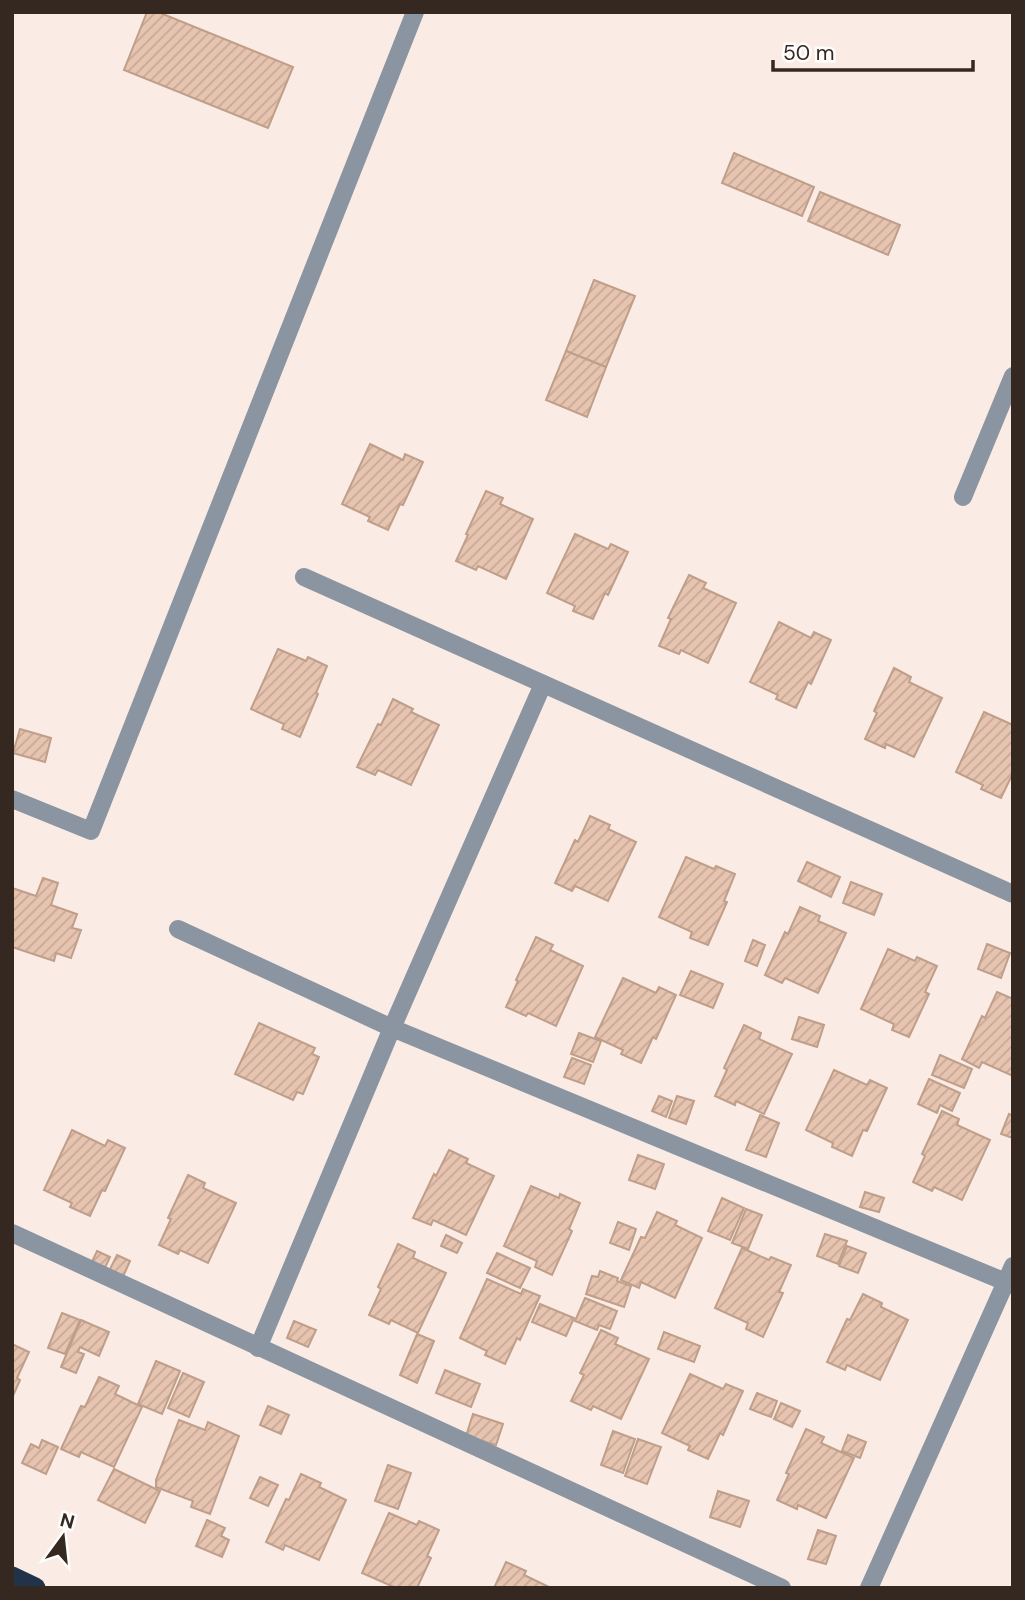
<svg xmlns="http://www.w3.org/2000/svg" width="1025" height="1600" viewBox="0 0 1025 1600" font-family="'DM Sans',sans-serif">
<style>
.building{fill:url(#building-hatch);stroke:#bf9e8a;stroke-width:2}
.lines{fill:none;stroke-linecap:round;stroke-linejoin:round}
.street{stroke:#8b95a1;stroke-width:18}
.highway{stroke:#203349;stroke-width:21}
</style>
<defs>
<pattern id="building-hatch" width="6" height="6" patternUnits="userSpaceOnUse" patternTransform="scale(1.75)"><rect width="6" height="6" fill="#e7c4b0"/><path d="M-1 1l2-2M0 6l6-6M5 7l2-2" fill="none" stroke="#c7a897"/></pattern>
</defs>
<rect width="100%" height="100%" fill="#faece4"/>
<g class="building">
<path d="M147,12H158L293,67L268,128L124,70Z"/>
<path d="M734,153L814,187L802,216L722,183Z"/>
<path d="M820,192L900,225L888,255L808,221Z"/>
<path d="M594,280L635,296L606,367L566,351Z"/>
<path d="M566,351L606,367L587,417L546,400Z"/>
<path d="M370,444L403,460L405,454L423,462L403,505L400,504L388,530L368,521L370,517L342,504Z"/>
<path d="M486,491L503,498L500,504L533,519L506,579L478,566L476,570L456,561L468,535L466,534Z"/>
<path d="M575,534L608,549L611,544L628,552L608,595L605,593L593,619L573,611L575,606L547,593Z"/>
<path d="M689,575L706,583L703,588L736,603L708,663L681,650L679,654L659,646L671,619L668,618Z"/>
<path d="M779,622L811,638L814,632L831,640L811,684L808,682L796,708L776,699L778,695L750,682Z"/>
<path d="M278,649L306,661L308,657L327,666L316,693L318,694L300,737L282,729L284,724L251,709Z"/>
<path d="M894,668L911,677L909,682L942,698L914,757L886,744L885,748L865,739L877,713L874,711Z"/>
<path d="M393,699L413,709L411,712L439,725L411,785L378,770L375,775L357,767L378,724L381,725Z"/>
<path d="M984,712L1013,725V773L1001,798L981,789L983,785L956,772Z"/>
<path d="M20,729L51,738L45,762L13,753Z"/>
<path d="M590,816L610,825L608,829L636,842L608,901L575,886L572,891L555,883L575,840L578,842Z"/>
<path d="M686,857L714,869L716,866L735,874L724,901L727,902L708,945L690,938L692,932L659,917Z"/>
<path d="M807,862L840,877L831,897L798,881Z"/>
<path d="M43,878L58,883L51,905L77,914L72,928L81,930L71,958L56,953L54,961L12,947V888L36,896Z"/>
<path d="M851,882L882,894L874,915L843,903Z"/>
<path d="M800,907L820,916L818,921L846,933L818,993L785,978L782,983L765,975L785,932L788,934Z"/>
<path d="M536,937L553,945L550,950L583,966L556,1026L528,1013L526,1016L506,1007L518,981L516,980Z"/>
<path d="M753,940L765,945L757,966L745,961Z"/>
<path d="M987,944L1010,953L1001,978L978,969Z"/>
<path d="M888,949L915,961L917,957L937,966L925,992L929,994L909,1037L892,1030L894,1024L861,1009Z"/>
<path d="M691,971L723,984L713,1008L680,995Z"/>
<path d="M623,978L656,993L659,987L676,995L656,1039L653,1037L641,1063L621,1054L623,1050L595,1037Z"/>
<path d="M997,992L1013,999V1076L982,1062L979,1068L962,1059L982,1016L985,1018Z"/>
<path d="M799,1017L824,1025L817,1047L792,1039Z"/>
<path d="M259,1023L315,1048L312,1054L319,1057L303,1094L297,1092L293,1100L235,1074Z"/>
<path d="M744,1025L761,1033L759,1039L792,1054L764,1114L736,1101L735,1105L715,1096L727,1070L724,1068Z"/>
<path d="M579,1033L601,1041L593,1062L571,1054Z"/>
<path d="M940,1055L972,1069L964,1088L932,1075Z"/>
<path d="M572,1058L591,1065L584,1084L564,1077Z"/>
<path d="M834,1070L867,1085L870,1080L887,1088L867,1131L863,1130L852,1156L832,1147L833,1143L806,1130Z"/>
<path d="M929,1079L960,1093L952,1111L940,1105L937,1113L918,1104Z"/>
<path d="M659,1096L672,1101L666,1117L652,1111Z"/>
<path d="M677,1096L694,1101L686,1124L669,1118Z"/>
<path d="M942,1111L959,1119L957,1125L990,1140L962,1200L934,1187L932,1191L913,1182L925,1156L922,1154Z"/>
<path d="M1009,1114L1013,1116V1138L1001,1134Z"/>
<path d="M760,1115L779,1123L766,1157L746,1150Z"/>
<path d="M72,1130L105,1146L108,1140L125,1148L105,1191L102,1190L90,1216L70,1207L72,1203L44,1190Z"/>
<path d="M449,1150L468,1159L466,1163L494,1176L466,1235L433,1220L431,1225L413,1218L434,1174L436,1176Z"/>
<path d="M638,1155L664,1164L655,1189L629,1180Z"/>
<path d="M188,1175L205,1183L203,1188L236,1203L208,1263L180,1250L178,1254L159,1245L171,1219L168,1218Z"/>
<path d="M531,1186L559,1198L560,1194L580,1203L569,1229L572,1231L552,1275L535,1267L537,1261L504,1246Z"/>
<path d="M865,1192L884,1198L879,1212L860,1207Z"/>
<path d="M722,1198L744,1208L730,1240L708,1231Z"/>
<path d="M746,1209L762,1215L748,1249L732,1243Z"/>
<path d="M657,1212L677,1221L675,1225L702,1238L675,1298L641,1282L639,1288L621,1280L641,1237L645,1238Z"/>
<path d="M618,1222L636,1229L629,1250L610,1243Z"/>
<path d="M825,1234L847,1241L838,1264L817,1256Z"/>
<path d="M446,1235L462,1243L457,1253L441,1246Z"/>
<path d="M398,1244L415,1252L413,1258L446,1273L418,1333L391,1320L389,1324L369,1315L381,1289L378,1287Z"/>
<path d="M847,1246L866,1253L858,1273L839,1266Z"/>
<path d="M742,1248L769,1260L771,1257L791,1265L779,1292L783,1293L763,1337L746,1329L748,1323L715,1308Z"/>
<path d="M97,1251L110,1257L103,1272L90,1266Z"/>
<path d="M497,1253L530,1268L520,1288L487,1273Z"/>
<path d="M117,1255L130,1261L122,1279L108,1273Z"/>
<path d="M600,1271L618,1278L617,1281L631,1286L624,1307L586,1294L592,1276L598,1277Z"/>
<path d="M487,1279L521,1294L523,1289L540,1296L520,1340L517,1338L505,1364L485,1355L487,1351L460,1338Z"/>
<path d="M863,1294L882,1303L881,1307L908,1320L880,1380L847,1365L845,1370L827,1362L847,1319L850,1320Z"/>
<path d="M585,1298L617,1311L610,1329L599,1325L597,1330L575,1321Z"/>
<path d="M540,1304L574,1318L566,1336L532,1322Z"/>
<path d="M62,1313L80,1320L65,1354L48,1348Z"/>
<path d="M81,1320L109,1332L99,1356L80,1347L78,1352L84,1354L76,1373L61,1367Z"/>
<path d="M294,1321L316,1330L308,1347L287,1338Z"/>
<path d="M601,1330L618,1338L615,1344L649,1359L621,1419L593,1406L591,1410L571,1401L584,1375L580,1373Z"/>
<path d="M664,1332L700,1346L694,1362L658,1349Z"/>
<path d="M417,1334L434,1341L417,1383L400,1375Z"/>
<path d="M12,1344L29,1352L17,1378L20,1380L12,1398Z"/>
<path d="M156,1361L180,1371L162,1414L138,1404Z"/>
<path d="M445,1370L480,1384L471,1407L436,1393Z"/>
<path d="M183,1373L204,1382L189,1417L168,1408Z"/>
<path d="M690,1374L723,1389L726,1384L743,1391L723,1435L720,1433L708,1459L688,1450L690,1446L662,1433Z"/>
<path d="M99,1377L119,1386L115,1394L142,1407L114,1467L81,1452L79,1457L61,1449L81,1406L85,1407Z"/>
<path d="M757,1393L777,1401L771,1417L750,1409Z"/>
<path d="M781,1403L800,1411L792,1427L774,1419Z"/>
<path d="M268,1406L289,1415L281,1434L260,1425Z"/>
<path d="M473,1414L503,1424L496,1445L466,1436Z"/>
<path d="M179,1420L205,1430L208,1422L239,1436L210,1514L191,1507L193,1501L156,1487V1480Z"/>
<path d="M806,1429L824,1437L821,1443L854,1458L826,1518L798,1505L797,1509L777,1500L789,1474L786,1473Z"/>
<path d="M613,1431L635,1439L623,1473L601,1465Z"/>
<path d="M848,1435L866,1442L860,1458L842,1451Z"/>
<path d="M638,1439L661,1447L647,1484L625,1476Z"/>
<path d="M42,1440L58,1447L46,1474L22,1463L31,1444L39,1448Z"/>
<path d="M388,1465L411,1473L398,1509L375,1501Z"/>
<path d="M114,1469L160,1491L145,1523L98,1500Z"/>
<path d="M301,1474L321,1483L319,1487L346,1500L319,1560L285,1545L283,1550L266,1542L286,1499L289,1500Z"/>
<path d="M260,1477L278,1485L268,1506L250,1498Z"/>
<path d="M718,1491L749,1501L740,1527L710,1517Z"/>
<path d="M389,1513L417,1525L419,1521L439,1530L427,1556L431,1558L417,1588H396L362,1573Z"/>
<path d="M207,1520L225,1528L221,1536L229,1540L222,1557L196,1546Z"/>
<path d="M818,1530L836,1536L826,1564L808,1559Z"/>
<path d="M506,1562L526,1571L524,1575L551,1588H494Z"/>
</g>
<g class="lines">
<g class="street">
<path d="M963,497L1013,376"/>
<path d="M304,577L1013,894"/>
<path d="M12,799L91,831L415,12"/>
<path d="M178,929L392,1028L1013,1285"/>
<path d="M12,1233L782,1588"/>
<path d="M258,1348L392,1028L543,684"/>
<path d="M869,1588L1013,1266"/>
</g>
<path class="highway" d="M12,1577L35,1588"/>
</g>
<rect width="1025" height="1600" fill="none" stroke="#352820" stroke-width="28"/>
<g transform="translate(63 1537) rotate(15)" stroke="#fcfdfc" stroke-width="5" paint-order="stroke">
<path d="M0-5L12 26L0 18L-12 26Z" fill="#352820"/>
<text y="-10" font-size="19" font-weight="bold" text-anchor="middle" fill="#352820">N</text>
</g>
<path d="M773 60v10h200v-10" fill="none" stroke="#352820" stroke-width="3.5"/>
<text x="783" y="60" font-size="21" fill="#352820" stroke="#fcfdfc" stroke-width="5" paint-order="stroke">50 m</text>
</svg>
